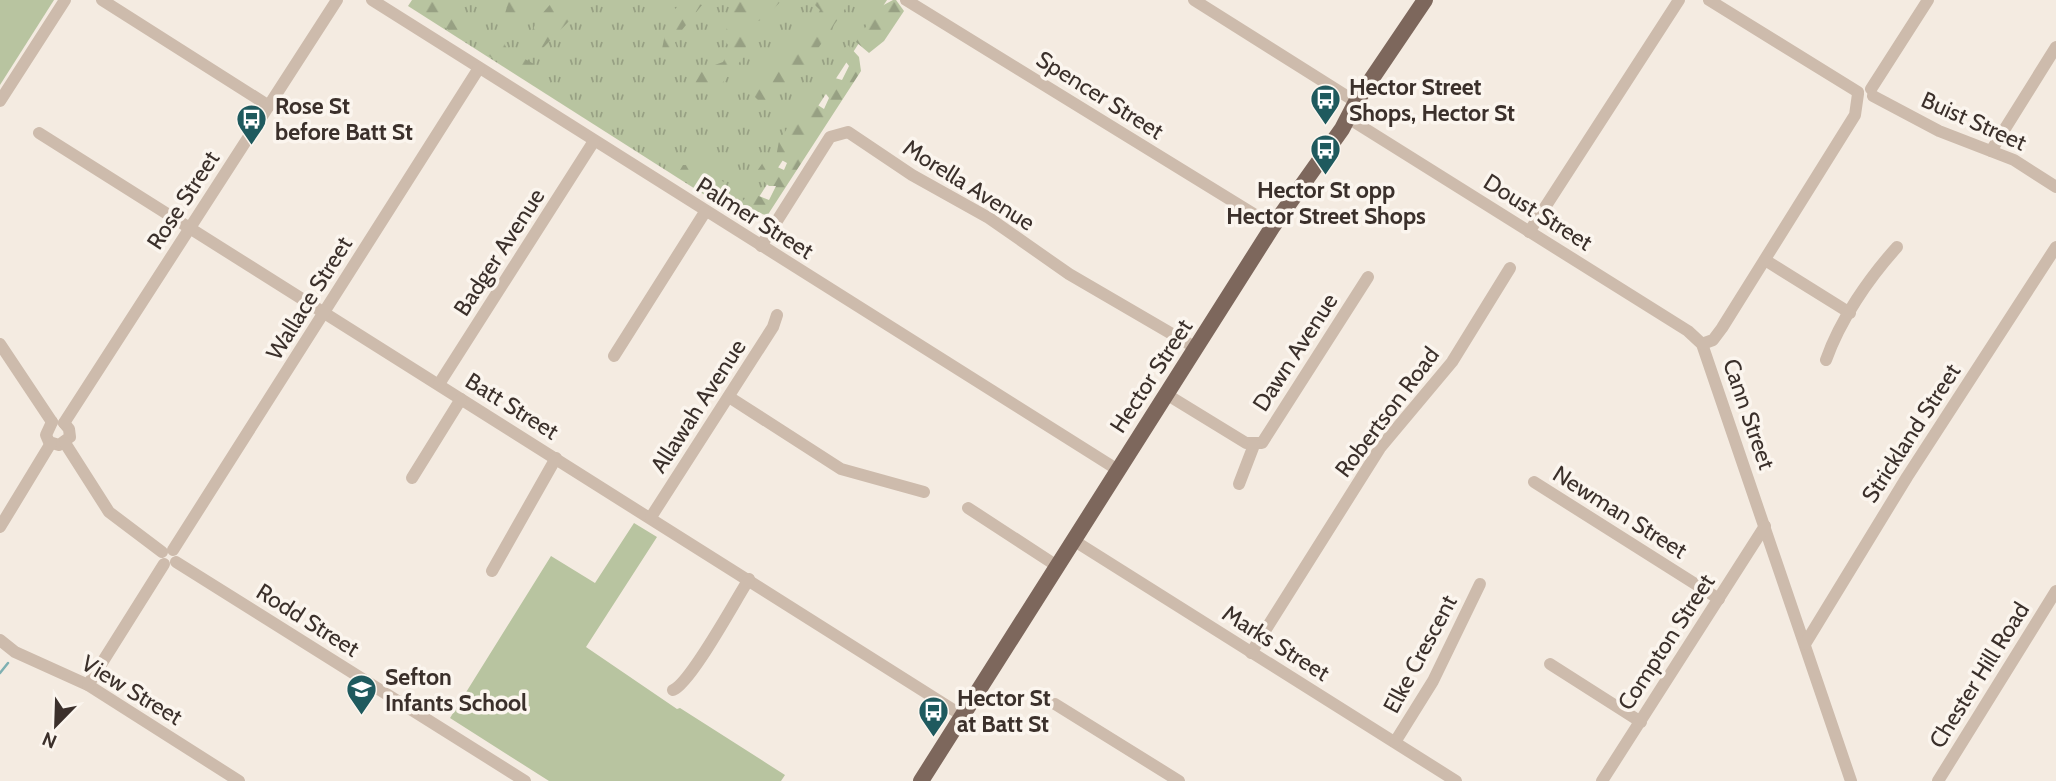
<svg xmlns="http://www.w3.org/2000/svg" width="2056" height="781" viewBox="0 0 2056 781" font-family="Cabin,sans-serif">
<style>
.grass{fill:url(#grass-tufts)}
.forest{fill:url(#forest-firs)}
.park{fill:#b8c4a0}
.lines{fill:none;stroke-linecap:round;stroke-linejoin:round}
.stream{stroke:#7fb0b2;stroke-width:2.5}
.minor{stroke:#cdbbac;stroke-width:12}
.major{stroke:#7d675c;stroke-width:16}
.labels{text-anchor:middle;dominant-baseline:central;stroke-width:7;stroke-linejoin:round;paint-order:stroke}
.poi-label{font-size:23px;font-weight:bold;fill:#3b302b;stroke:#fbf5ee;text-anchor:start}
.street-label{font-size:23px;fill:#3b302b;stroke:#fbf5ee}
</style>
<defs>
<pattern id="grass-tufts" width="24" height="20" patternUnits="userSpaceOnUse" patternTransform="scale(1.75)"><rect width="24" height="20" fill="#b8c4a0"/><path d="M3 7l-1-3M5 7V3M7 7l1-3M15 17l-1-3M17 17v-4M19 17l1-3" fill="none" stroke="#97a083"/></pattern>
<pattern id="forest-firs" width="22" height="20" patternUnits="userSpaceOnUse" patternTransform="scale(1.75)"><rect width="22" height="20" fill="#b8c4a0"/><path d="M5 1l3.5 6h-7zM16 11l3.5 6h-7z" fill="#97a083"/></pattern>
</defs>
<rect width="100%" height="100%" fill="#f4ebe1"/>
<path class="grass" d="M412,0H887L744,220L408,6Z"/>
<g class="forest">
<path d="M417,0H460L464,33L456,35L413,6Z"/>
<path d="M509,0H525L521,19L503,41L507,49L534,64L528,81L483,52L481,47L501,27Z"/>
<path d="M554,0H574L571,19L542,49L530,50L526,41L541,15Z"/>
<path d="M686,0L702,5L674,40L677,48L672,58L661,54L669,14Z"/>
<path d="M737,0H782L764,19L752,23L743,58L714,93L692,94L689,86L698,71L723,62L730,48L724,39L733,4Z"/>
<path d="M810,0H851L804,69L762,104L747,89L766,67L809,33L820,10Z"/>
<path d="M893,0H896L904,11L884,41L869,53L856,42L878,8Z"/>
<path d="M848,45L859,57L861,71L767,216L756,211L746,221L733,210L751,193L769,200L776,186H769L755,174L764,161L784,170L787,163L776,157L779,141L803,104L813,102L824,109L829,98L823,90L828,76L842,80L849,66L840,54Z"/>
<path d="M697,154L711,165L715,176L725,183L723,188L729,193H736V197C713,201 695,186 680,170L683,165H688L689,157Z"/>
</g>
<g class="park">
<path d="M0,0H54L0,85Z"/>
<path d="M634,523L657,537L586,647L677,709L680,708L785,775L781,781H549L450,718L551,556L595,583Z"/>
</g>
<g class="lines">
<path class="stream" d="M0,673L8,663"/>
<g class="minor">
<path d="M102,0L269,106"/>
<path d="M372,0L1118,470"/>
<path d="M906,0L1273,226"/>
<path d="M1194,0L1356,102"/>
<path d="M1709,0L1858,92"/>
<path d="M1871,89L1928,0"/>
<path d="M1873,96L1939,131L2014,160L2056,187"/>
<path d="M0,101L65,0"/>
<path d="M1348,118L1688,331L1702,344L1851,781"/>
<path d="M39,133L963,716"/>
<path d="M1991,151L2056,47"/>
<path d="M1529,232L1679,0"/>
<path d="M761,246L830,137L848,132L912,175L989,218L1069,274L1196,348"/>
<path d="M1765,260L1850,313"/>
<path d="M0,344L52,422"/>
<path d="M1702,344L1713,340L1722,328L1855,115L1858,94"/>
<path d="M614,356L705,212"/>
<path d="M1826,360C1840,320 1869,278 1897,247"/>
<path d="M439,384L594,141"/>
<path d="M1166,394L1246,443H1262L1368,277"/>
<path d="M729,397L841,469L924,492"/>
<path d="M52,422L46,435L49,442L59,445L70,437L69,429L64,423"/>
<path d="M64,423L337,0"/>
<path d="M65,443L109,512L162,552"/>
<path d="M412,478L461,399"/>
<path d="M1534,482L1719,599"/>
<path d="M1239,484L1254,445"/>
<path d="M968,508L1057,566"/>
<path d="M651,517L773,327L777,315"/>
<path d="M0,527L51,443"/>
<path d="M1073,540L1456,781"/>
<path d="M173,550L479,68"/>
<path d="M176,562L525,781"/>
<path d="M492,571L556,458"/>
<path d="M0,640L15,652L88,685L239,781"/>
<path d="M1805,644L1907,477L2056,247"/>
<path d="M1251,653L1380,448L1452,362L1510,268"/>
<path d="M1550,664L1641,722"/>
<path d="M88,685L164,564"/>
<path d="M673,690C691,683 736,599 749,579"/>
<path d="M1055,704L1179,781"/>
<path d="M1395,742L1433,681L1480,584"/>
<path d="M1602,781L1765,526"/>
<path d="M1938,781L2056,591"/>
</g>
<path class="major" d="M921,781L1273,226L1342,129L1356,102L1425,0"/>
</g>
<defs>
<symbol id="bus-pin" viewBox="-11 -11 22 30"><path d="M0 17L-7.5 6A9.5 9.5 0 1 1 7.5 6Z" fill="#1f5a5e" stroke="#fbf5ee"/><path d="M-5-6H5V4H4V6H2V4H-2V6H-4V4H-5ZM-3.5-4V0h7V-4ZM-3.5 1.2v1.5H-2V1.2ZM2 1.2v1.5H3.5V1.2Z" fill="#fff"/></symbol>
<symbol id="school-pin" viewBox="-11 -11 22 30"><path d="M0 17L-7.5 6A9.5 9.5 0 1 1 7.5 6Z" fill="#1f5a5e" stroke="#fbf5ee"/><path d="M0-5L7-2L0 1L-7-2ZM-4 1L0 2.5L4 1V4Q0 6-4 4Z" fill="#fff"/></symbol>
</defs>
<g fill-rule="evenodd">
<use href="#bus-pin" x="1308" y="82" width="35" height="47"/>
<use href="#bus-pin" x="234" y="102" width="35" height="47"/>
<use href="#bus-pin" x="1308" y="132" width="35" height="47"/>
<use href="#school-pin" x="344" y="672" width="35" height="47"/>
<use href="#bus-pin" x="916" y="694" width="35" height="47"/>
</g>
<g class="labels">
<g class="poi-label">
<text x="1349" y="87">Hector Street<tspan x="1349" dy="26">Shops, Hector St</tspan></text>
<text x="275" y="106">Rose St<tspan x="275" dy="26">before Batt St</tspan></text>
<text x="1326" y="190" text-anchor="middle">Hector St opp<tspan x="1326" dy="26">Hector Street Shops</tspan></text>
<text x="385" y="677">Sefton<tspan x="385" dy="26">Infants School</tspan></text>
<text x="957" y="698">Hector St<tspan x="957" dy="26">at Batt St</tspan></text>
</g>
<g class="street-label">
<text transform="translate(1100 95) rotate(32)">Spencer Street</text>
<text transform="translate(1974 121) rotate(24)">Buist Street</text>
<text transform="translate(969 185) rotate(32)">Morella Avenue</text>
<text transform="translate(183 200) rotate(-57)">Rose Street</text>
<text transform="translate(1538 212) rotate(32)">Doust Street</text>
<text transform="translate(755 218) rotate(32)">Palmer Street</text>
<text transform="translate(499 252) rotate(-57)">Badger Avenue</text>
<text transform="translate(309 298) rotate(-58)">Wallace Street</text>
<text transform="translate(1295 352) rotate(-57)">Dawn Avenue</text>
<text transform="translate(1151 376) rotate(-57)">Hector Street</text>
<text transform="translate(512 406) rotate(32)">Batt Street</text>
<text transform="translate(698 406) rotate(-57)">Allawah Avenue</text>
<text transform="translate(1387 412) rotate(-53)">Robertson Road</text>
<text transform="translate(1749 414) rotate(71)">Cann Street</text>
<text transform="translate(1911 433) rotate(-57)">Strickland Street</text>
<text transform="translate(1620 512) rotate(32)">Newman Street</text>
<text transform="translate(308 620) rotate(32)">Rodd Street</text>
<text transform="translate(1666 642) rotate(-57)">Compton Street</text>
<text transform="translate(1276 643) rotate(32)">Marks Street</text>
<text transform="translate(1420 654) rotate(-62)">Elke Crescent</text>
<text transform="translate(1979 675) rotate(-58)">Chester Hill Road</text>
<text transform="translate(132 690) rotate(31)">View Street</text>
</g>
</g>
<g transform="translate(56 725) rotate(203)" stroke="#fbf5ee" stroke-width="5" paint-order="stroke">
<path d="M0-5L12 26L0 18L-12 26Z" fill="#3b302b"/>
<text y="-10" font-size="19" font-weight="bold" text-anchor="middle" fill="#3b302b">N</text>
</g>
</svg>
